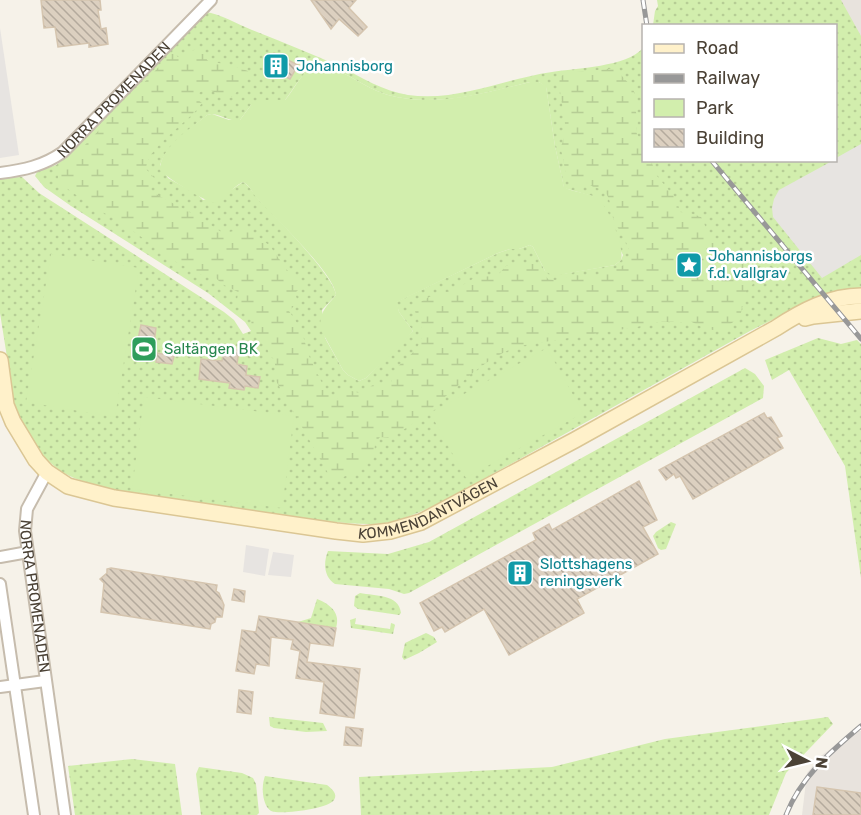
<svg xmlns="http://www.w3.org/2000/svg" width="861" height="815" viewBox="0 0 861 815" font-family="Rubik,sans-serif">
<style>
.industrial{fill:#e8e3dd}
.grass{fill:url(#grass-dots);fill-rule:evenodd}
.wetland{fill:url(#wetland-marsh)}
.green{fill:#d2eead}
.parking{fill:#e7e4e1}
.building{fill:url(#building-back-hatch);stroke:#d5c5af;stroke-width:1.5}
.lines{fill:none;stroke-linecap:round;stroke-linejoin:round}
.street-casing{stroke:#c6bcad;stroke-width:14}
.secondary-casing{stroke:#dbc694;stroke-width:18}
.street{stroke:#fff;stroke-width:10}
.secondary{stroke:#fff1ca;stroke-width:15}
.rail-casing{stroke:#989898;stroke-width:5}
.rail{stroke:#fff;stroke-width:3;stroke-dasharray:9;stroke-linecap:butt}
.labels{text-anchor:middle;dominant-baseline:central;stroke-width:5;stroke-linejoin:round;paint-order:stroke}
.culture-label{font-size:15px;fill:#0d838f;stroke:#fff;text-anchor:start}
.street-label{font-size:15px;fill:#4b4236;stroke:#fff}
.leisure-label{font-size:15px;fill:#27864d;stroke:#fff;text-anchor:start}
</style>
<defs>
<pattern id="grass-dots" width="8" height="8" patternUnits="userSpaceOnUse" patternTransform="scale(1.5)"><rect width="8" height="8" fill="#d2eead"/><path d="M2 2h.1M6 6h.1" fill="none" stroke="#b6cd95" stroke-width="1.8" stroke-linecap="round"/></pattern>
<pattern id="wetland-marsh" width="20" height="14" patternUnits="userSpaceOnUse" patternTransform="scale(1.5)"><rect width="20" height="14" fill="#d2eead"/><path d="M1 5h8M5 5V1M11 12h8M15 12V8" fill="none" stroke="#b6cd95"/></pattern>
<pattern id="building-back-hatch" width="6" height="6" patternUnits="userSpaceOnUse" patternTransform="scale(1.5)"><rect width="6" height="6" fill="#dcd0c0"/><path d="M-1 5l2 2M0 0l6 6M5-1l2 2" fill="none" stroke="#b4aa9d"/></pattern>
</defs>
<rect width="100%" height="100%" fill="#f6f2e9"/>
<g class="industrial">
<path d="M837,0H861V43Z"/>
<path d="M854,731H861V815H802L807,773L821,756Z"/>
</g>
<g class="grass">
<path d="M657,0H841L861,36V289L796,308L750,331L444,501C426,509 409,518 390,522C371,526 351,523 332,522L102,488L74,478L60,471L45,458L32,442L16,414L0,313V178L22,177L39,193L224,312L234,320L243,334L251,331L245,322L208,293L71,206L44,187L35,176L37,172L56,165L65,158L205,12C221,14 237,24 252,30C282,42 312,54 341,67C363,78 383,91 408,95C458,102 503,79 552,72C576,68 627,67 643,48L644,160H836V26L653,25L655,11L658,6ZM320,65C344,69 364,88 388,95C435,108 484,93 530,82H539L546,87L555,146L564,188L592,196L623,255L621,260L615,265L562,274L545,271L533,247L530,245L519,249H510L498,253L396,302L399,312L413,331L366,378L359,381L348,375L343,370L325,338L322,310L336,295C334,276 275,216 259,200C253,193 251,187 243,182L225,194L203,200L198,195L168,178L160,165C167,144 191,129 207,115C219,111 228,123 240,120L251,105L285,100C295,88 303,68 320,65Z"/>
<path d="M818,338L841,344L857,340L861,344V578L845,466L789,370L772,380L765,360Z"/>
<path d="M745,368L755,374L764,386L763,398L409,593L404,594L389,589L335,584C324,577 323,563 328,551L388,554L429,542Z"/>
<path d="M671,522L676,524L666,549L661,550L658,548L653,536L656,532Z"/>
<path d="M360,593C375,596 399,594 401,613L399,615L358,609L354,606L355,596Z"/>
<path d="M317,599C330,604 341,613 336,628L298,622L311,618Z"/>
<path d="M356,618L355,624L390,629L391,623L394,624L395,625L393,634L351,628L350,620Z"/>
<path d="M426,633L434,637L437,642L419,653L404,660L402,657L405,643Z"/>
<path d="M269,717L323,723L327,731L306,732L274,728L270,726Z"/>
<path d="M828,717L833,724L786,773L769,815H361L359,777L552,767L665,739Z"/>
<path d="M132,759L175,764L182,815H75L68,766Z"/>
<path d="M199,767L242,773L253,778L256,784L259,813L257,815H201L196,774Z"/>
<path d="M265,776L327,785C332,789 338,794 334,800C328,809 280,815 271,811C262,805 261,786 265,776Z"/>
</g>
<path class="wetland" d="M199,47L204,49L207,60L210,62L227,64L248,71L249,74L239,90L230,98L206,89L197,94L198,100L202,103C189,123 147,146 146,169L156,180L150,184V191L193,214L223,233L240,230L246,227L270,246L287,270L299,281L301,287L295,293L298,302L289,311L301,329L309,356L322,383L334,400L337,399L341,391C351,388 357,395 367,392L371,386L378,383L391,384C392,380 393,374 395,370C404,359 418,352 422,337C425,325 413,317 415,305L429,297L456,289L476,277L497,276L506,266C516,266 525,262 535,263L548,279L555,280L575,275L591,277L630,263C633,245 617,231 612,215C611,207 610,198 605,192C600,187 594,189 589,184L574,186C562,174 566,162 560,148C573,125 557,102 560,77L566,73L619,68L621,75L633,88L635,96V109L638,119L636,132L643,145L644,160L651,161L657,176L677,200L680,212L690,213L701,217C705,223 706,231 710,236C718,245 731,249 739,258L750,260L754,270V283L746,291L740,317L721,331L706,329L692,322H656L637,327L519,346C481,359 453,392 422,417C413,425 401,430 392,438L380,437L375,443L374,458L354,472L333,482L271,372L276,370L274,359L270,356L267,348L252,328L251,319L237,301L238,292L222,284L214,276C199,278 192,268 179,264L119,221L93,207L58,182V170L65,166L173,52L178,57L188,53Z"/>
<g class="green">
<path d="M320,65C344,69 364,88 388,95C436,108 483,93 530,82H539L546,86L555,146L564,187C574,193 590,192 599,200C609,208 625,248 621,260L615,265L553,276L545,271L533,247L530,245L519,249H510L498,253L397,302L399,312L413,331L401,345L366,378L359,381L348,375L343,370L321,330C318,313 326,307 336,295C334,272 272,216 255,196C251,190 250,186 243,182C230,188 225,200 215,203C202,200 170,180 160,170C160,147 191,128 207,115L212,114L229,120H240L251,105L258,100H285C296,88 302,68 320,65Z"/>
<path d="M51,254L139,268L115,417L26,402Z"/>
<path d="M547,348L583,413L466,478L430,413Z"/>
<path d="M144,397L294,416L282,508L132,489Z"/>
</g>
<g class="parking">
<path d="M0,28L19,155L0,158Z"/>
<path d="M861,144V255L822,278L773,217L772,208L774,199L779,190L832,161L836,160V158Z"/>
<path d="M246,545L269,549L265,576L243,572Z"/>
<path d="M273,552L294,555L291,577L268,575Z"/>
</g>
<g class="building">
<path d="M41,0H100L101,10H98L101,29L106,28L108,44L89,47V43L58,47L55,27L44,28Z"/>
<path d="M311,0H356L349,8L367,27L358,36L339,19L331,29Z"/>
<path d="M274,53L298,65L290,79L266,67Z"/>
<path d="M141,325L156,328L153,351L136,349Z"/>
<path d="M224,349L239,350L237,364L247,366L246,375L260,377L258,388L245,386L244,390L229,388L230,383L199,379L201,359L222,361Z"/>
<path d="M157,353L174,356L172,364L156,362Z"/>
<path d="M764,413L767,418L771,417L782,436L777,438L783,448L693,499L680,476L676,478L674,474L666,480L659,470Z"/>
<path d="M639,481L657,520L643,527L658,554L577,599L584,613L509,655L484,609L445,632L442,627L434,631L420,603L536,540L533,533L549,524L552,530Z"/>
<path d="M111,568L217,585L216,591L219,593L224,605L222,617H216L215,622L211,624L210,629L101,612L104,583L100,579L107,573V569Z"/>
<path d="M234,589L245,591L244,602L232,600Z"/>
<path d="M259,616L336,628L333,646L310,643L307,662L360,669L354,718L320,713L324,682L296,678L300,651L291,649L293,640L271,637L269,666L256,664L254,674L236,671L242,630L256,632Z"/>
<path d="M239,690L253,692L251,714L237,712Z"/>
<path d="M346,727L363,729L361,746L344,745Z"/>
<path d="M817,787L861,793V815H813Z"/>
</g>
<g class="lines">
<defs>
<g id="street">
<path id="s1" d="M0,173C24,170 43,166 63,152L211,0"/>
<path id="s2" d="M47,472L27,509L25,531L65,815"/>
<path d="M0,557L28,552"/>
<path d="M0,584L34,815"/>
<path d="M0,687L45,681"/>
</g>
<g id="secondary">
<path d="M805,318L813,316L861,311"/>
<path id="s3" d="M0,360L6,405L13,422L36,460L47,472L68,486L114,498L336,531L363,534L390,531L421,522L575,440L776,328C802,311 830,296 861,296"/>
</g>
</defs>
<use href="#street" class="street-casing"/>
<use href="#secondary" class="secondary-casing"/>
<use href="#street" class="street"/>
<use href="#secondary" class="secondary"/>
<defs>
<g id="rail">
<path d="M643,0L647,26"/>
<path d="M711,160L861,339"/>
<path d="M786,815C801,777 830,752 861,726"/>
</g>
</defs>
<use href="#rail" class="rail-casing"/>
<use href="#rail" class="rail"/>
</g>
<defs>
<symbol id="building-square" viewBox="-11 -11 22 22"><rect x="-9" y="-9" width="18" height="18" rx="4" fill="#0f9aa8" stroke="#fff"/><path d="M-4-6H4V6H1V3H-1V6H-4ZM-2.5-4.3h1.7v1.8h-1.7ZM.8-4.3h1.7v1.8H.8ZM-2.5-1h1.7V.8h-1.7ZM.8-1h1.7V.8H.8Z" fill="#fff"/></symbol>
<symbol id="sight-square" viewBox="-11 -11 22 22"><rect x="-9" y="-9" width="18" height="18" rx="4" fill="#0f9aa8" stroke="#fff"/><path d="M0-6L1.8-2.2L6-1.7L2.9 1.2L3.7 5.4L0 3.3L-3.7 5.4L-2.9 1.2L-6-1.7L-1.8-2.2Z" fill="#fff"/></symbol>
<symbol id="stadium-square" viewBox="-11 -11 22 22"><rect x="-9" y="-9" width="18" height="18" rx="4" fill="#2e9e5b" stroke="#fff"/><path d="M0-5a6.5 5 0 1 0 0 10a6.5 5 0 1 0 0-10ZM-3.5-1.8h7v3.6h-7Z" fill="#fff"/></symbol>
</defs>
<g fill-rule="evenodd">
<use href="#building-square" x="261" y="51" width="30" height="30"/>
<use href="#sight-square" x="674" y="250" width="30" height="30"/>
<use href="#stadium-square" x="129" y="334" width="30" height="30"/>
<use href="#building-square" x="505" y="558" width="30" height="30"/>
</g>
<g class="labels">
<g class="culture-label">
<text x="296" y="66">Johannisborg</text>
<text x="708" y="256">Johannisborgs<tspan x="708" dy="17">f.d. vallgrav</tspan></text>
<text x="540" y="564">Slottshagens<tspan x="540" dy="17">reningsverk</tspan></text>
</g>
<g class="street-label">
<text stroke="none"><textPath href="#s1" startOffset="140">NORRA PROMENADEN</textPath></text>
<text stroke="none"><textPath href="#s3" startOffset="519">KOMMENDANTVÄGEN</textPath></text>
<text stroke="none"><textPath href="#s2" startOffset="130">NORRA PROMENADEN</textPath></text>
</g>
<g class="leisure-label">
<text x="164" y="349">Saltängen BK</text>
</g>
</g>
<rect x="642" y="24" width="195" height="138" fill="#ffffff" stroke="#b7b3af" stroke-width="1.5"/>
<rect x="654" y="44" width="30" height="9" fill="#fff1ca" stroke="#b7b3af" stroke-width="1.5"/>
<text x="696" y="54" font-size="18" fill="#4b4236">Road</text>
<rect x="654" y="74" width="30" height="9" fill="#989898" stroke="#b7b3af" stroke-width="1.5"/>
<text x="696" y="84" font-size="18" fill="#4b4236">Railway</text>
<rect x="654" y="99" width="30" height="18" fill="#d2eead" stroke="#b7b3af" stroke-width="1.5"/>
<text x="696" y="114" font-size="18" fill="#4b4236">Park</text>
<rect x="654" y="129" width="30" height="18" fill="url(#building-back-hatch)" stroke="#b7b3af" stroke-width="1.5"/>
<text x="696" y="144" font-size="18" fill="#4b4236">Building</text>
<g transform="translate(807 761) rotate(97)" stroke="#ffffff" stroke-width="4.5" paint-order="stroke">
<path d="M0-4.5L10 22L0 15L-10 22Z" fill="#4b4236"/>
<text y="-9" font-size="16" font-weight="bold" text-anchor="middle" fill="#4b4236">N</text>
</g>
</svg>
